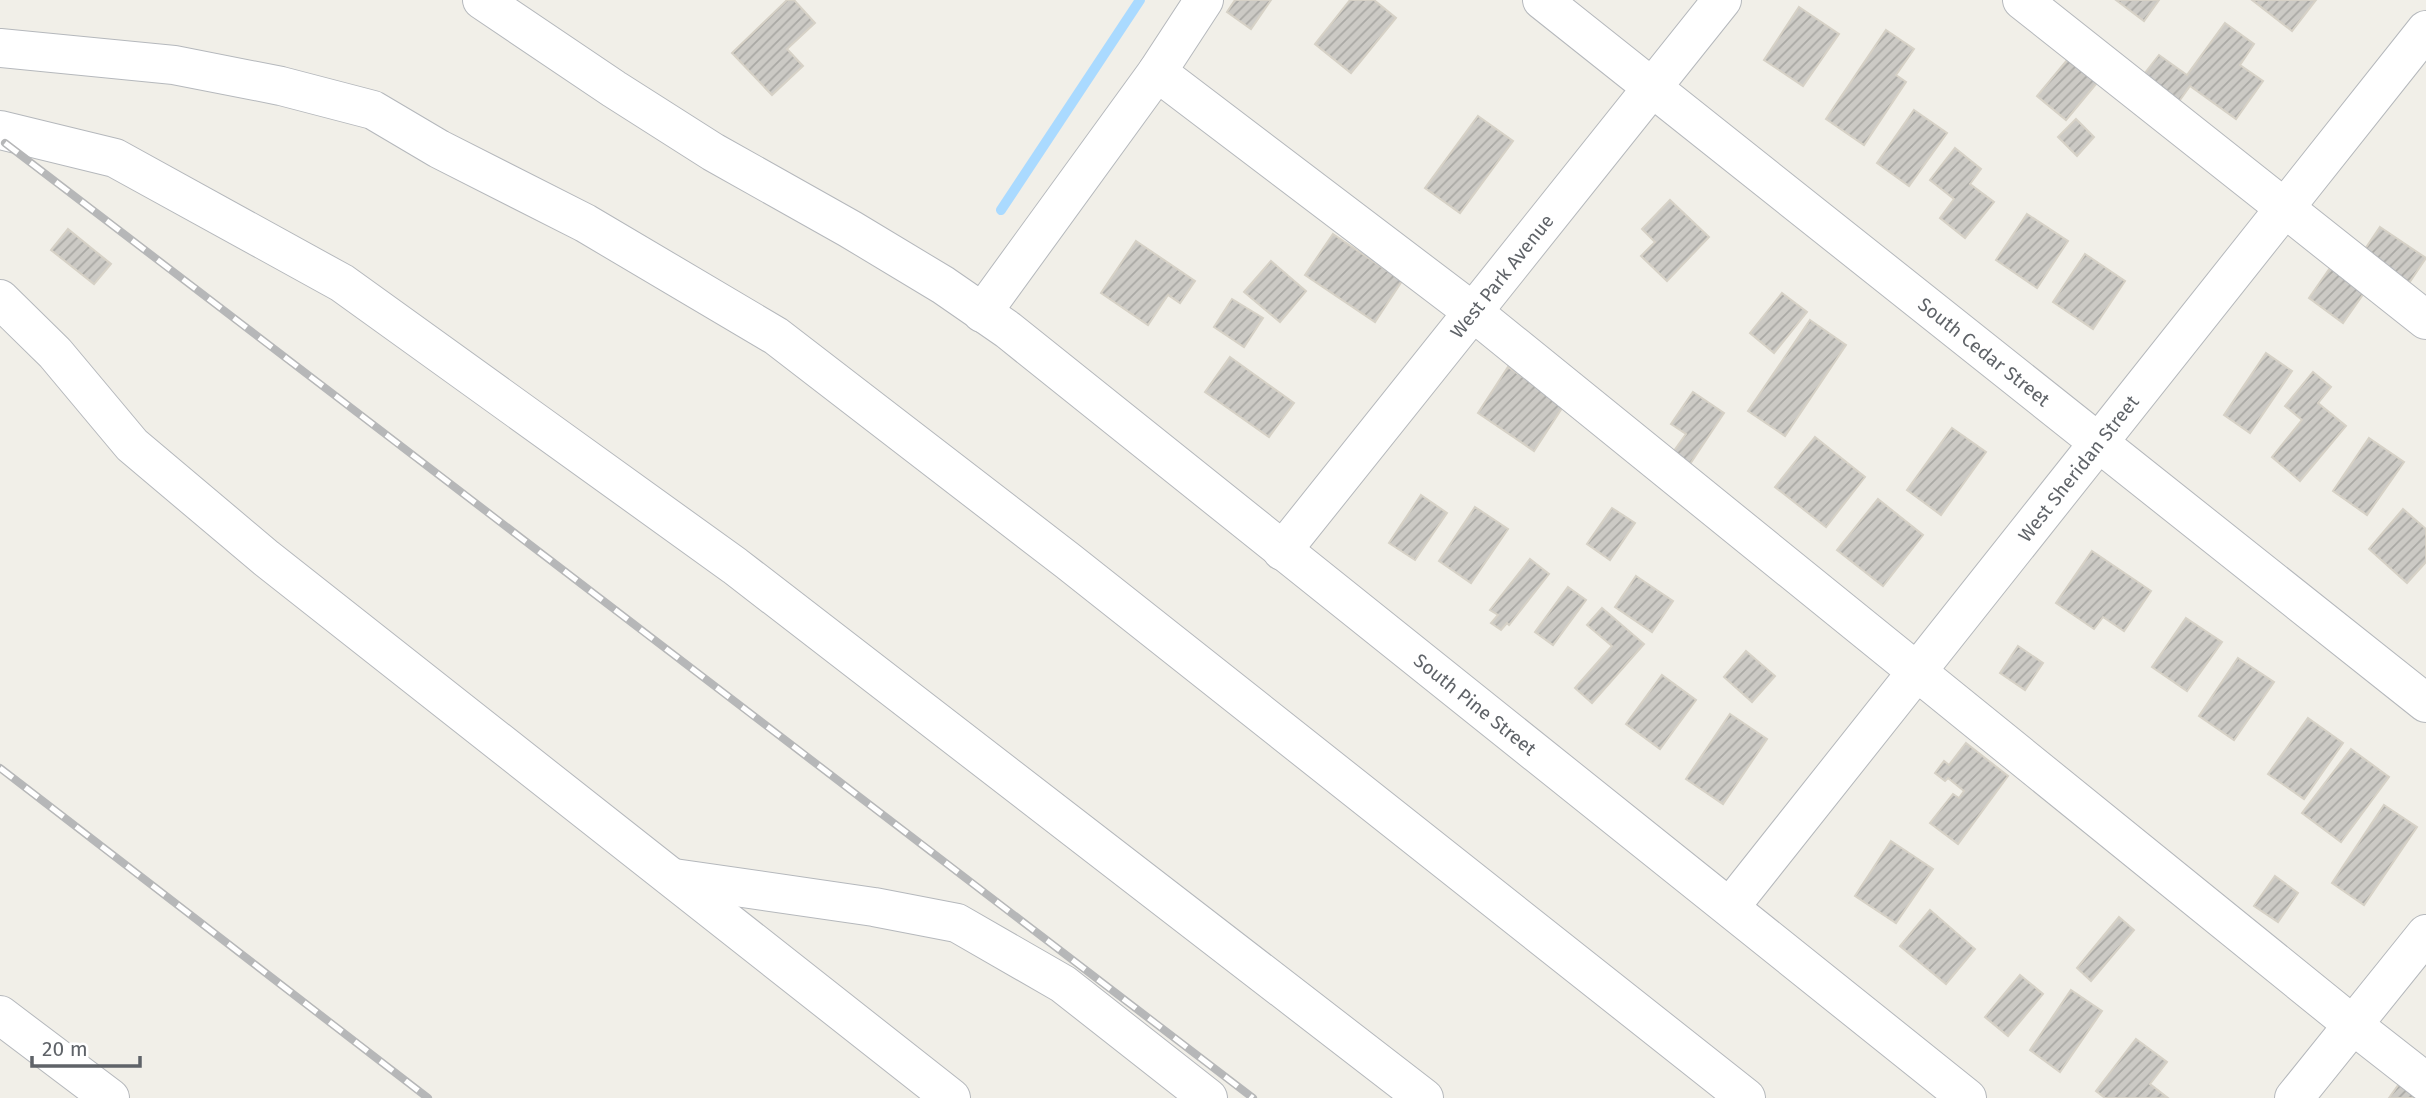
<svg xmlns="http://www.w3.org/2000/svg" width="2426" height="1098" viewBox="0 0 2426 1098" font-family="'Fira Sans',sans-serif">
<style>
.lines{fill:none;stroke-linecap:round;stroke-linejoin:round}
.stream{stroke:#aadaff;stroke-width:10}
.building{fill:url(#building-hatch);stroke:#d6d1c6;stroke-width:2}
.minor-casing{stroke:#b5b8bc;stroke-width:40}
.minor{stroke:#fff;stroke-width:38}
.rail-casing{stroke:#b6b7b8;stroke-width:8}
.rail{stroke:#fff;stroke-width:5;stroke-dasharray:16;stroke-linecap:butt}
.labels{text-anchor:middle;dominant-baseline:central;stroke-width:5;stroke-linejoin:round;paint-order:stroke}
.street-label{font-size:19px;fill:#5f6368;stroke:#fff}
</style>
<defs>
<pattern id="building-hatch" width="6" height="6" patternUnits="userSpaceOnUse" patternTransform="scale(1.75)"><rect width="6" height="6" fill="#cccac5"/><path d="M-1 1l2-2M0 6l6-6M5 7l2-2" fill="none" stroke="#a9a8a4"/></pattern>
</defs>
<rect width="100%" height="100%" fill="#f1efe8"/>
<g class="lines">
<path class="stream" d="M1001,210L1140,0"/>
</g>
<g class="building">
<path d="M787,0H794L815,23L787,49L803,66L772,95L732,53Z"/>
<path d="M1235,0H1271L1251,29L1227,12Z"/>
<path d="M1350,0H1374L1396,18L1351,73L1315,44Z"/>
<path d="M2116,0H2159L2144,21Z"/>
<path d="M2252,0H2316L2292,31Z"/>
<path d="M1799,7L1839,34L1803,86L1764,60Z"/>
<path d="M2225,23L2254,44L2240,65L2263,81L2236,119L2190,86L2177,104L2141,78L2159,55L2187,75Z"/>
<path d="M1886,30L1914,49L1896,75L1906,82L1864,145L1826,119Z"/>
<path d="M2068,59L2097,83L2066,120L2037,96Z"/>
<path d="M1914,110L1947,133L1909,186L1877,163Z"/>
<path d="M1478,116L1513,141L1460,213L1425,188Z"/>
<path d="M2076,119L2094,137L2077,156L2058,137Z"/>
<path d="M1955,148L1981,169L1970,184L1994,202L1965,238L1940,218L1954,199L1930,180Z"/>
<path d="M1670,200L1709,237L1667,281L1641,256L1655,242L1642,229Z"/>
<path d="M2027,214L2068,241L2037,288L1996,260Z"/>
<path d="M2380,227L2426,258L2407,286L2361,255Z"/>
<path d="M68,229L111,264L94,284L51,250Z"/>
<path d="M1333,234L1402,281L1375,322L1305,275Z"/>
<path d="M1136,241L1195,281L1180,303L1168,295L1148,325L1101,293Z"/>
<path d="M2085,254L2125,281L2093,329L2053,302Z"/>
<path d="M1271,261L1306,291L1280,322L1244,292Z"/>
<path d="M2330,268L2364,293L2343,323L2309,298Z"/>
<path d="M1782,293L1807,312L1774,353L1750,333Z"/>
<path d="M1232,299L1263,318L1244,347L1214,327Z"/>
<path d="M1810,320L1846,345L1785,436L1748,411Z"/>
<path d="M2266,353L2292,371L2250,433L2224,415Z"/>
<path d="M1230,357L1294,403L1269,437L1205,392Z"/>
<path d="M1508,367L1564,405L1534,451L1478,413Z"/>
<path d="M2313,372L2331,387L2318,403L2346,426L2300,481L2272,457L2302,420L2285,406Z"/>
<path d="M1693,392L1724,413L1688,467L1671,455L1686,434L1671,424Z"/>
<path d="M1952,428L1986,452L1941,515L1907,490Z"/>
<path d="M1815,437L1865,477L1826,527L1775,487Z"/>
<path d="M2369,438L2404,462L2367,515L2333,491Z"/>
<path d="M1421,495L1447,513L1415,560L1389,543Z"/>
<path d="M1878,499L1923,535L1883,586L1837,550Z"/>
<path d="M1475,507L1508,529L1471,583L1439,561Z"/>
<path d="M1612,508L1635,523L1610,560L1587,544Z"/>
<path d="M2403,509L2426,529V562L2407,583L2369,549Z"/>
<path d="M2092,551L2151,591L2124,631L2103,617L2094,629L2056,603Z"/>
<path d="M1530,559L1549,574L1509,625L1507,623L1501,630L1491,623L1498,615L1490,610Z"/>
<path d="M1636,576L1673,601L1652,632L1615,607Z"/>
<path d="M1568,587L1586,600L1553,645L1535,632Z"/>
<path d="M1602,608L1644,644L1592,703L1575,688L1612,646L1587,625Z"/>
<path d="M2186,618L2222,642L2187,691L2152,667Z"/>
<path d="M2018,646L2043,663L2025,690L2000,673Z"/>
<path d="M1746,651L1775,676L1752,702L1724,677Z"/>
<path d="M2238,658L2274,682L2234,740L2199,716Z"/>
<path d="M1662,675L1696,700L1660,749L1626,724Z"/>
<path d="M1730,714L1767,739L1723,804L1686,779Z"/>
<path d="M2308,718L2343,743L2304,799L2268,774Z"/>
<path d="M1966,743L2008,776L1958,844L1930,823L1953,794L1959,798L1964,791L1948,778L1945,781L1935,773L1944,761L1949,765Z"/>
<path d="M2351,749L2389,777L2341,842L2302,813Z"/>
<path d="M2384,805L2417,827L2364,905L2332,883Z"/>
<path d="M1891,841L1933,869L1896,923L1855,896Z"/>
<path d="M2275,876L2298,893L2278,922L2254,906Z"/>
<path d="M1930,910L1975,949L1946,984L1900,946Z"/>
<path d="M2119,917L2134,930L2091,981L2077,968Z"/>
<path d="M2020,975L2043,994L2008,1036L1985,1017Z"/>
<path d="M2071,990L2102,1011L2060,1072L2030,1050Z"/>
<path d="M2136,1039L2167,1062L2150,1084L2168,1098H2105L2096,1091Z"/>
<path d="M2399,1084L2419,1098H2389Z"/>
</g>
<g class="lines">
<defs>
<g id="minor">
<path id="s1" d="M482,0L614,89L713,152L850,229L943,285L1008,330L1967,1098"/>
<path id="s2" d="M1542,0L2426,703"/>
<path d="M2022,0L2426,320"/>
<path d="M0,48L174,65L281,86L373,110L439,149L585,223L776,336L1068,561L1746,1098"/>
<path d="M1157,72L1473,312L2353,1025L2426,1082"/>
<path d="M0,130L115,158L342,283L735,566L1424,1098"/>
<path d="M0,299L55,353L132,445L266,558L951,1098"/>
<path d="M982,313L1157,72L1204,0"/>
<path id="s3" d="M1282,551L1722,0"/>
<path d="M674,878L874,907L957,923L1063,984L1208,1098"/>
<path id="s4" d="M1730,907L2426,30"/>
<path d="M0,1015L110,1098"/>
<path d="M2294,1098L2426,934"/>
</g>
</defs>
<use href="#minor" class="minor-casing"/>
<use href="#minor" class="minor"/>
<defs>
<g id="rail">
<path d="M5,143L1253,1098"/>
<path d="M0,768L428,1098"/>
</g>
</defs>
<use href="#rail" class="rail-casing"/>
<use href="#rail" class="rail"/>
</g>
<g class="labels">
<g class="street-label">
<text stroke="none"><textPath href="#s3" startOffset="352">West Park Avenue</textPath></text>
<text stroke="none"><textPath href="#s2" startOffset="565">South Cedar Street</textPath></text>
<text stroke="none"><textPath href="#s4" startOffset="560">West Sheridan Street</textPath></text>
<text stroke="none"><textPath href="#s1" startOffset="1220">South Pine Street</textPath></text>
</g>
</g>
<path d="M32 1056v10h108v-10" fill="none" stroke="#5f6368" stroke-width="3.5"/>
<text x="42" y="1056" font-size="21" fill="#5f6368" stroke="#ffffff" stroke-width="5" paint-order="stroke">20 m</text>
</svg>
